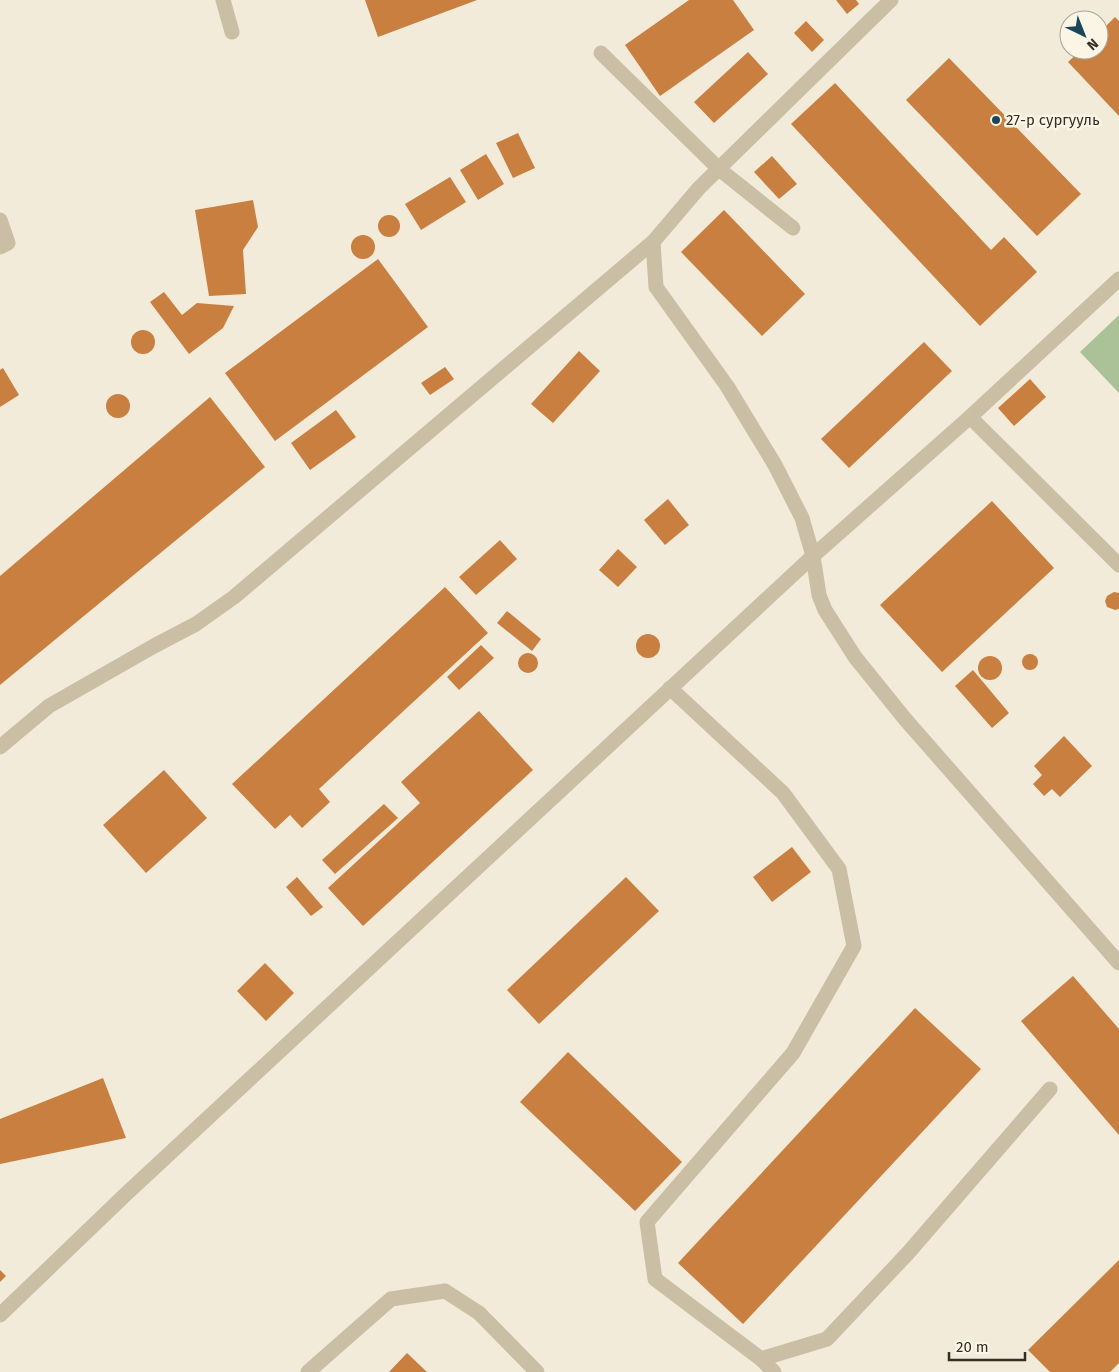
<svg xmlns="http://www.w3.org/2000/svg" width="1119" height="1372" viewBox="0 0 1119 1372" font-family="'Fira Sans',sans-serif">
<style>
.green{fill:#abc198}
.building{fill:#c97f3f}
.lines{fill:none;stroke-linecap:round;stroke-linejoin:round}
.minor{stroke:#cabea4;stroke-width:15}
.poi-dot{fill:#1b4658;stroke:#faf5e5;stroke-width:2}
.labels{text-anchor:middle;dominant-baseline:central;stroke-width:5;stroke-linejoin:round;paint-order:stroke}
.poi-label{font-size:15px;fill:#352e26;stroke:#faf5e5;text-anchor:start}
</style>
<rect width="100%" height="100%" fill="#f2ebd9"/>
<path class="green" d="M1119,315V393L1080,352Z"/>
<g class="building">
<path d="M365,0H477L378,37Z"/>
<path d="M689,0H733L754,30L660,96L625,45Z"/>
<path d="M836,0H856L859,4L847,14Z"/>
<path d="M1115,17L1119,21V116L1068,62L1081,50H1099V33Z"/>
<path d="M806,21L824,40L812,52L794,33Z"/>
<path d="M748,52L768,74L714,123L694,102Z"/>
<path d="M949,58L1081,194L1037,236L906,100Z"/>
<path d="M835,83L991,250L1004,237L1037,272L980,326L791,124Z"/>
<path d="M518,133L535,168L513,178L496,143Z"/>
<path d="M486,154L504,184L478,200L460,170Z"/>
<path d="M772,156L797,184L779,199L754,172Z"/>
<path d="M450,177L466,202L421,230L405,204Z"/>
<path d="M253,200L258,227L243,250L246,294L209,296L195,210Z"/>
<path d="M724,210L805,294L762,336L681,252Z"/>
<circle cx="389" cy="226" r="11"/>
<circle cx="363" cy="247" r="12"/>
<path d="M378,259L428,327L275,441L225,373Z"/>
<path d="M164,292L182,315L197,303L234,306L223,328L189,354L150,302Z"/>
<circle cx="143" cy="342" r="12"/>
<path d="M924,342L952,371L849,468L821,439Z"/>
<path d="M579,351L600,371L553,423L531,404Z"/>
<path d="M445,367L454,379L430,395L421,383Z"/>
<path d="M3,368L19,395L0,407V370Z"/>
<path d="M1030,379L1046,397L1014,426L998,408Z"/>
<circle cx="118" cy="406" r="12"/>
<path d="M210,397L265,467L0,685V576Z"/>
<path d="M336,410L356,437L310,470L291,443Z"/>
<path d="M668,499L689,525L665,545L644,520Z"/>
<path d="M992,501L1054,568L942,672L880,605Z"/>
<path d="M500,540L517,559L476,595L459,577Z"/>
<path d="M618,549L637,567L618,587L599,570Z"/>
<path d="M445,587L488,633L319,789L330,802L302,828L290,815L275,829L232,784Z"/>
<path d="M1114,592L1119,593V609L1115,610L1107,607L1105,601L1107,596Z"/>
<path d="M507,611L541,639L532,651L497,623Z"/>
<circle cx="648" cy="646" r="12"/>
<path d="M481,645L494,658L459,690L447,677Z"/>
<circle cx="528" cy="663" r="10"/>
<circle cx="1030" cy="662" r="8"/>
<circle cx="990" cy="668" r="12"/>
<path d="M973,670L1009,713L992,728L955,686Z"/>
<path d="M479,711L533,770L363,926L328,888L420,803L401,782Z"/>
<path d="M1064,736L1092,766L1060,797L1052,789L1044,796L1033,784L1042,775L1034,766Z"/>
<path d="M164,770L207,818L146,873L103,825Z"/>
<path d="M384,804L398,818L335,874L322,860Z"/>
<path d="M792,847L811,872L772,902L753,877Z"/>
<path d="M297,877L323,907L311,916L286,887Z"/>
<path d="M626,877L659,911L539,1024L507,990Z"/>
<path d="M265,963L294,993L266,1021L237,991Z"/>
<path d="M1073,976L1119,1029V1135L1021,1021Z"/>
<path d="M915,1008L981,1069L743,1324L678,1263Z"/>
<path d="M568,1052L682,1162L635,1211L520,1102Z"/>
<path d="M103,1078L126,1138L0,1164V1119Z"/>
<path d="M1119,1260V1363L1110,1372H1050L1028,1350Z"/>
<path d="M0,1270L6,1276L0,1282Z"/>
<path d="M407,1353L427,1372H389Z"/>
</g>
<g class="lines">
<g class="minor">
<path d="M223,0L232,32"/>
<path d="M601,53L719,169L793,228"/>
<path d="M0,220L8,243L0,247"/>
<path d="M1119,279L970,417L813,556L819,595L825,610L855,657L905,719L1119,963"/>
<path d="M970,417L1119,565"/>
<path d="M670,688L783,793L839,869L854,946L793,1053L647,1222L655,1279L761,1359L827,1339L908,1253L1050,1089"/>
<path d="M0,747L49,706L154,646L196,624L234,597L653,242"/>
<path d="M0,1315L126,1194L813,556L802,518L775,465L727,386L656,287L653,242L699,188L891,0"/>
<path d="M761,1359L774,1372"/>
<path d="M308,1372L391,1299L445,1291L479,1313L537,1372"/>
</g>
</g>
<circle class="poi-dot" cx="996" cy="120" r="5"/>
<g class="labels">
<g class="poi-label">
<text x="1006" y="120">27-р сургууль</text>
</g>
</g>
<g transform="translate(1084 35) rotate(137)"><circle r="24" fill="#faf5e5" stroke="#aba599"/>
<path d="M0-4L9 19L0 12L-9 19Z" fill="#1b4658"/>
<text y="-8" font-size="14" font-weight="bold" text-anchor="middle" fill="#352e26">N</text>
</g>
<path d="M949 1352v8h76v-8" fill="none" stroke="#352e26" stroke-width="2.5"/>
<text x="956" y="1352" font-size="15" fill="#352e26" stroke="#faf5e5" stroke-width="4" paint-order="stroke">20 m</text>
</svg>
